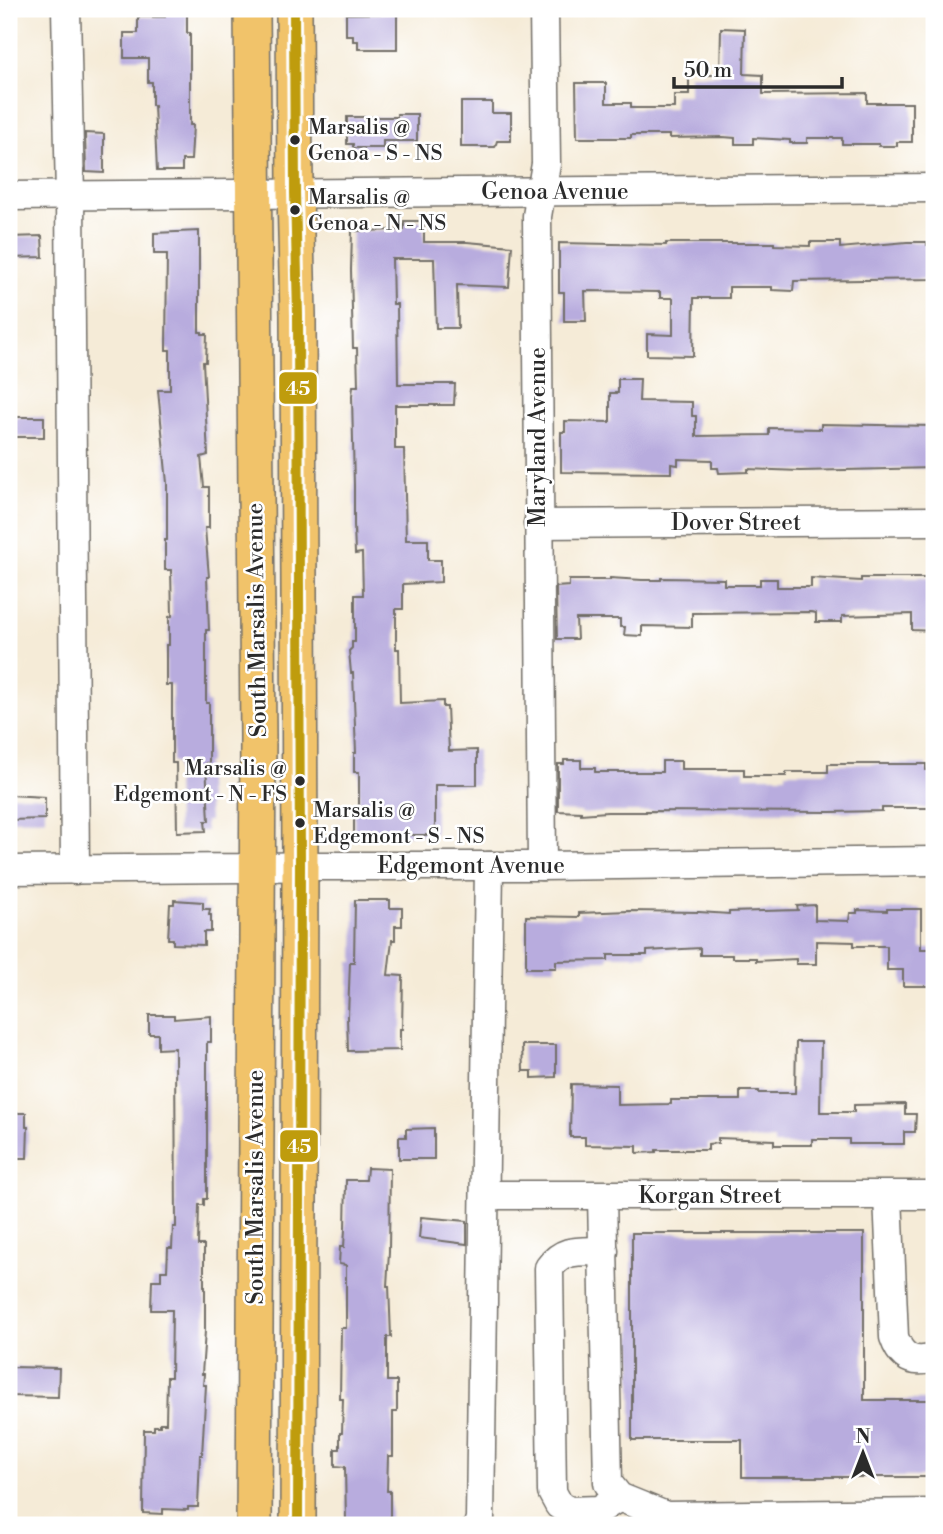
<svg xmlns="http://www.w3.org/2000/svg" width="943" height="1534" viewBox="0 0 943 1534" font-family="'Libre Bodoni',serif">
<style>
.building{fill:#b8acde}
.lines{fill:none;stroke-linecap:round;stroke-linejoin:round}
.minor-casing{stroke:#726e67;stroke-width:31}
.major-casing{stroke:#726e67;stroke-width:38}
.minor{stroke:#fff;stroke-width:28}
.major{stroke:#f1c36a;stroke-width:35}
.bus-1-casing{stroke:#fff;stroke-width:16}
.bus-1{stroke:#bf9c0d;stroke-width:10}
.bus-dot{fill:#2b2b2b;stroke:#fff;stroke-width:2.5}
.labels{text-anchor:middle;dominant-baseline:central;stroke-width:5;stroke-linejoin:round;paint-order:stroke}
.bus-label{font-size:21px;fill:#2b2b2b;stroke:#fff;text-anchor:start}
.street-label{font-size:23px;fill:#2b2b2b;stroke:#fff}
.line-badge{stroke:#fff;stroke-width:2.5}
.badge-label{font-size:19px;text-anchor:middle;font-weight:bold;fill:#fff}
</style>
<rect width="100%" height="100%" fill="#fff"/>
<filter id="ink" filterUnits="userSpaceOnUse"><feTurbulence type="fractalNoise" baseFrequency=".0143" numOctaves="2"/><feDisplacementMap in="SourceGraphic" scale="14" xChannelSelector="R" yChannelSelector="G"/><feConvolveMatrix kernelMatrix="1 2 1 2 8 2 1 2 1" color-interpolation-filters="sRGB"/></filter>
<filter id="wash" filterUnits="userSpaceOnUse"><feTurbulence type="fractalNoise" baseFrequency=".00686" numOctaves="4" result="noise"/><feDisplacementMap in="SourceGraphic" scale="28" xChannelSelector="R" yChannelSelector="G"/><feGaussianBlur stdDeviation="1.57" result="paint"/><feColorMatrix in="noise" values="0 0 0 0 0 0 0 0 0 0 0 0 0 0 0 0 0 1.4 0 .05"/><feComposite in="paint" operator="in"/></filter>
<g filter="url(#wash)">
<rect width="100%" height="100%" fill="#f5ebd7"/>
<g id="blocks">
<g class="building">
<path d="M165,13H187V33H190V125H193L191,160H182V171H157L154,105H152V82H148V58H124V33H138V17H165Z"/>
<path d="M397,13V49H358V41H353V35H346V14Z"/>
<path d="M721,28L745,29L744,74L763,75V94L867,93V103H912V142H897V146H879V144H842V138H807V143H790V140L753,138V144H735V138L723,137L669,138V135H631V138H577L576,83H606V103H631V108H674V95H689V75H720Z"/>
<path d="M461,102H492V113H511V141H497L495,147H461Z"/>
<path d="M397,114H417V141H383V148H353V144H347V117H397Z"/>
<path d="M85,133L104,134V173L86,172Z"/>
<path d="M404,221H424V242H467L512,246L509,287L457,285L458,328H436L434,259H392L393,304H397L398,384H455L454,405H395V449H404L406,540H428V560H441V582L403,584V609H396V649H399L400,703L443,701V707H447L449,751L477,750V785H435V835H354V811H359V772H354V753H356L353,673H351L349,651L352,648V642H355V595H363L362,553L355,554L354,524V486L352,396L353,386H358L357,348H353L351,270L352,231L404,230Z"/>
<path d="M199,231V332H202V334H207L206,362H203L208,455L201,457L204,487H209V528H205L209,577H207L209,630H206V703H209V763H206L209,821H205L206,831L177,832L176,763H172V685H166V645H169V617L172,616L171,570H165V540H167V483L158,390H170V350H166L167,254H154V233Z"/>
<path d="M42,236L43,257L9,258V237Z"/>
<path d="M810,242H840V248L907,242H927V245H934V279L794,281L793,291L772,290V287H729V298H694L693,356L647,355V334L673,335V298H660V292L585,291L586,321H564V292H559V243L666,245V243H774V245L810,246Z"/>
<path d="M618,379H640L639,401L692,402V416H696V436L769,435V428L821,429V424L934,426V468L800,471L748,469V472L719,473L718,468H712V460L678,459V465L671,464V473L561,472V432H565V421L610,422V393H618Z"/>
<rect x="9" y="417" width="35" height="20"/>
<path d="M610,578L642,580H661V578L724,579V585H760V579H777V587H811V578L861,581V578H934V631L912,630V614L842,616V622H816V613L811,612L692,613V627L642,626V636L624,635L625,627H620V619H576L577,639H557L556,587L569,586V580H610Z"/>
<path d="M564,760H581V768H595V772H662V761H681V769H744V776H786V772H828V764H926V770H934V808H882V811L830,812L646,811V812H607L581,814V812L558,811V764H564Z"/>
<path d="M9,795L45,797V819L9,820Z"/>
<path d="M174,900L203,902V909H210L209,915H211V932H204V945L173,944V939H168L170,904H174Z"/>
<path d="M355,900H390V908H402V926H395V940H392L388,975L403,976L402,1029H400V1050L348,1051L347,1016H348L350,962H354Z"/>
<path d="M815,905V920L849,921L850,913H857V910L887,911V909H921V949H934V986H903V970H887V946H854V942L816,941V964H796V959L756,961V958H732V955H700V948L647,951V955H608V960L556,961V968H526V916L579,917V913L629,911L699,912L729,914V912L798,910L797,906Z"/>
<path d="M149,1015H174V1019L211,1016V1042H207V1199H204V1205H199L198,1245H204V1286H205V1331L202,1374H204L203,1385H206L202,1455H200L198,1507H188V1510L163,1509V1514L143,1513L144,1430H154V1426H160V1423H166L167,1377H171L172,1310H151L152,1280H161V1271H167L168,1248H172L173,1227H176L175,1048L158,1049V1034H149Z"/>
<path d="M796,1042H821L820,1112H854V1105L905,1104V1114H916L915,1132H904V1144H849V1139H812V1145H774V1140L718,1138V1143L708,1144V1150H656V1152L637,1153V1146L585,1145V1137H570L571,1084L617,1085V1105L671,1104V1100H740V1091H759V1093H795Z"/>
<path d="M522,1045H556V1077L532,1078V1071H523Z"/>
<path d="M9,1113H26V1127H28L27,1158H9Z"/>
<path d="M434,1128V1159H399V1137H406V1129Z"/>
<path d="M367,1168L390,1169L389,1252L387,1286H389L391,1337H387V1381H397V1412H393V1456H388L387,1491H390V1522L346,1521L345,1467L335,1466V1449H340V1433H342L343,1399H340L341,1328H346V1265L339,1264L340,1247H344L345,1229L346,1180H366Z"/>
<path d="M421,1217L467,1221V1244L419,1238Z"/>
<path d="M632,1233H864V1400H934V1477H742V1440H632Z"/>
<path d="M11,1367L59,1368L58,1397L11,1396Z"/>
</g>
</g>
</g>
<g filter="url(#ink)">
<use href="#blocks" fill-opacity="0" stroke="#726e67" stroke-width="2"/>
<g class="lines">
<defs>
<g id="minor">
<path d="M66,9L70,196L75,870"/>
<path d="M9,196L934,188"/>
<path d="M538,524L934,521"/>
<path d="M542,866L537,216L546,164L544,9"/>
<path d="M9,870L242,868L300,866H542L934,861"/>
<path d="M485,1195H934"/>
<path d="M602,1196L608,1483L619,1497L666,1516L934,1513"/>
<path d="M888,1196L894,1337C901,1358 913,1364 934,1358"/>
<path d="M604,1251C581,1252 564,1247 549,1268L552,1492L559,1505L569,1511L599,1510L619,1497"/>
<path d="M478,1525L480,1519L489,866"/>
</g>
<g id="major">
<path d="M252,9L258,737L254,1525"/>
<path d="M294,9L295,193L298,315L300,866L298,1525"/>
</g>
</defs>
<use href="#minor" class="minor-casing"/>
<use href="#major" class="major-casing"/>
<use href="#minor" class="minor"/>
<use href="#major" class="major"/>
<defs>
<path id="bus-1" d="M294,9L295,193L298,315L300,866L298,1525"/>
</defs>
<use href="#bus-1" class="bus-1-casing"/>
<use href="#bus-1" class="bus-1"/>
</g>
</g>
<g class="bus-dot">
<circle cx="295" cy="140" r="6"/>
<circle cx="295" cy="210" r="6"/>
<circle cx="300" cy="781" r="6"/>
<circle cx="300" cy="823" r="6"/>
</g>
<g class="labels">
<g class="bus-label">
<text x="308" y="128">Marsalis @<tspan x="308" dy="26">Genoa - S - NS</tspan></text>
<text x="308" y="198">Marsalis @<tspan x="308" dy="26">Genoa - N - NS</tspan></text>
<text x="287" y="769" text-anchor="end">Marsalis @<tspan x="287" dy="26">Edgemont - N - FS</tspan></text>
<text x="313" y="811">Marsalis @<tspan x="313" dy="26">Edgemont - S - NS</tspan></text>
</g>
<g class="street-label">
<text x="555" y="192">Genoa Avenue</text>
<text transform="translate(538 437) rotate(-90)">Maryland Avenue</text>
<text x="736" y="523">Dover Street</text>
<text transform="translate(257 620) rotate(-91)">South Marsalis Avenue</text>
<text x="471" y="866">Edgemont Avenue</text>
<text transform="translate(256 1187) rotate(-90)">South Marsalis Avenue</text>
<text x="710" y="1196">Korgan Street</text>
</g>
</g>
<g class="line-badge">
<rect x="278" y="371" width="40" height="34" rx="7" fill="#bf9c0d"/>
<rect x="279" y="1129" width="40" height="34" rx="7" fill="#bf9c0d"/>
</g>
<g class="badge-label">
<text x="298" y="395">45</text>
<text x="299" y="1153">45</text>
</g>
<rect width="943" height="1534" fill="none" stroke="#fff" stroke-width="35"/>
<g transform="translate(863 1453)" stroke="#ffffff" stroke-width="5" paint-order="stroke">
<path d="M0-5L12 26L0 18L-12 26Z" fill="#2b2b2b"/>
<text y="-10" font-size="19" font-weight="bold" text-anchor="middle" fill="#2b2b2b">N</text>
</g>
<path d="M674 77v10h168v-10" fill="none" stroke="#2b2b2b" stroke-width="3.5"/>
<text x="684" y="77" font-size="21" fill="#2b2b2b" stroke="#ffffff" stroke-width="5" paint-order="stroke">50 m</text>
</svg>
